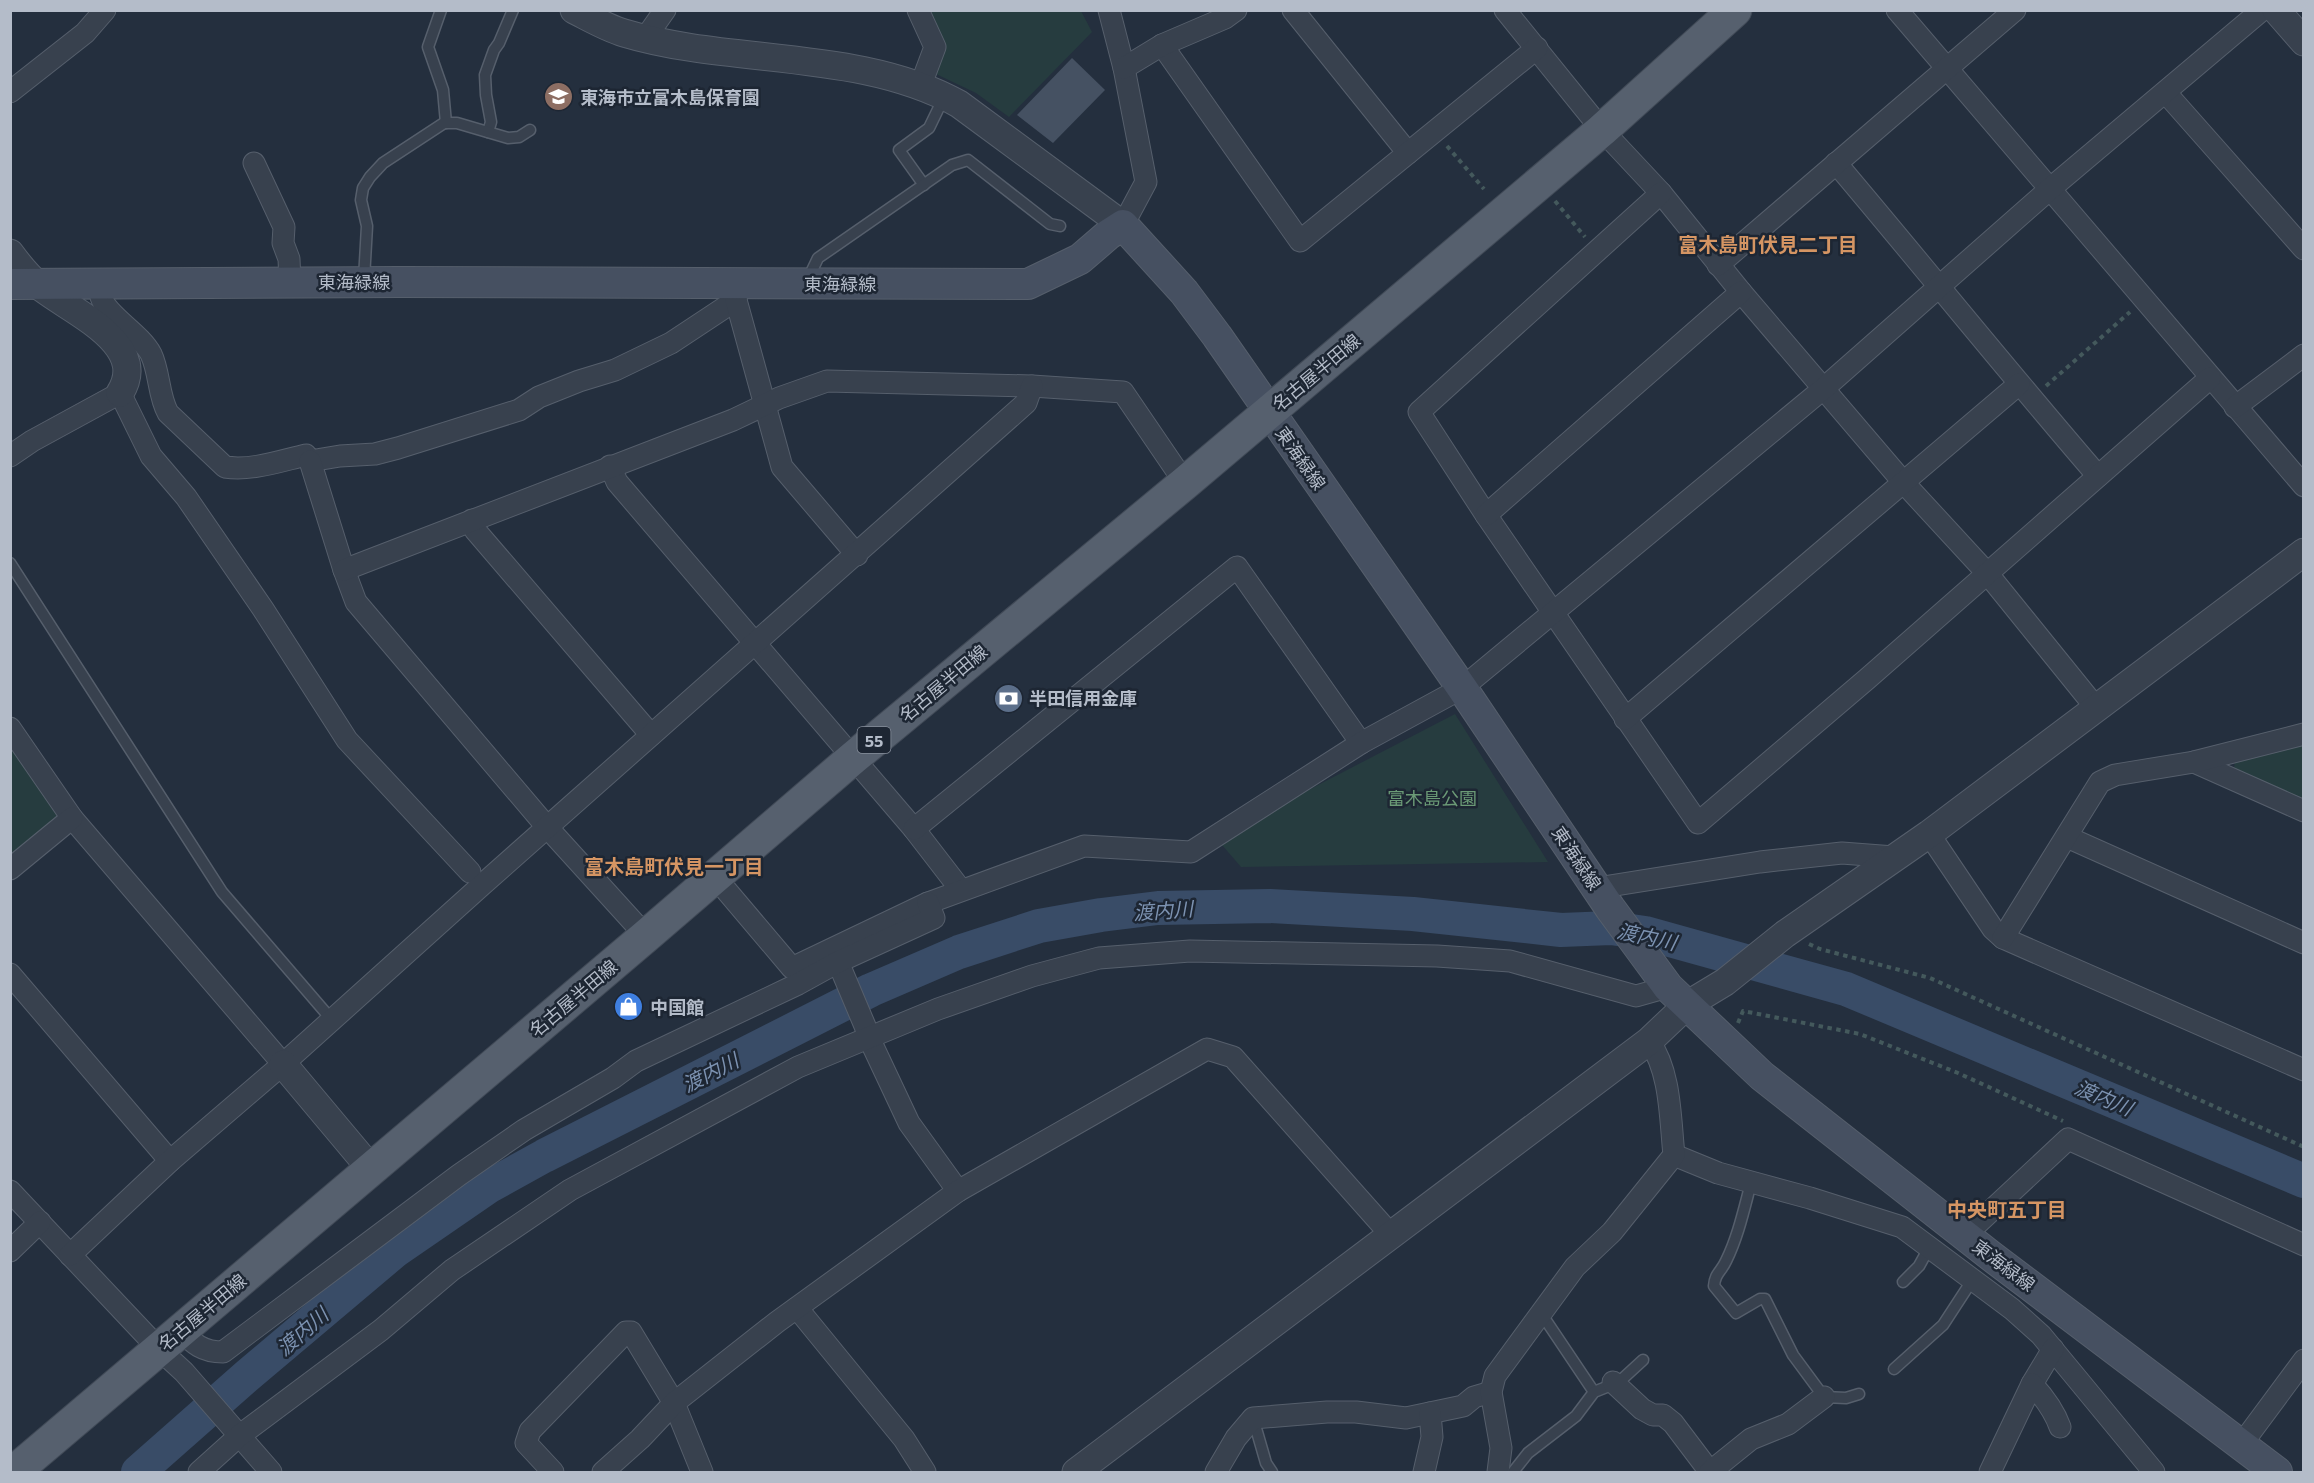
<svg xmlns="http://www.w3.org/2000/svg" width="2314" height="1483" viewBox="0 0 2314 1483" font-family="Commissioner,'Noto Sans JP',sans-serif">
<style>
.green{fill:#263c3f}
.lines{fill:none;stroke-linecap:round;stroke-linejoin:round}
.river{stroke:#394c67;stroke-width:34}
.building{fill:#455162}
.service-casing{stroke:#565f6c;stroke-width:13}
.minor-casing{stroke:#565f6c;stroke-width:23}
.tertiary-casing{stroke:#565f6c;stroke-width:29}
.secondary-casing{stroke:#565f6c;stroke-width:32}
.primary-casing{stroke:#414a57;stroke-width:35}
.path{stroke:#44595c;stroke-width:4;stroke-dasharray:4.5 4.5;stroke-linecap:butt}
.service{stroke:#38414e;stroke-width:10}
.minor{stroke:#38414e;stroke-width:21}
.tertiary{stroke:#38414e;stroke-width:27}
.secondary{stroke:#465061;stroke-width:30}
.primary{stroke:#56606e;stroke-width:33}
.labels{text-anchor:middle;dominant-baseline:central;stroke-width:5;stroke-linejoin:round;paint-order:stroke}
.shield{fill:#1d2633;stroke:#878f9c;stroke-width:1.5}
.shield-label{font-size:16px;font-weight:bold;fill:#b4bcc9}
.poi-label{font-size:18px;font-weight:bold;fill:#b4bcc9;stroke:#1d2633;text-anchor:start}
.street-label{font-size:18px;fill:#b4bcc9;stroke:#1d2633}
.park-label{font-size:18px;fill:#6b9a76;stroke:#1d2633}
.neighbourhood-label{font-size:20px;font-weight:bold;fill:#d59563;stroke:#1d2633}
.water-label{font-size:20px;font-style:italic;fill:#7c92b1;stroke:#1d2633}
</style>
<rect width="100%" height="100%" fill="#242f3e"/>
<g class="green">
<path d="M927,11H1081L1092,32L1009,117L976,93L936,74L945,49Z"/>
<path d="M1455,714L1548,862L1241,867L1216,838Z"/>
<path d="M10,745L59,815L11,855H10Z"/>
<path d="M2303,745V801L2234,770L2235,759Z"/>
</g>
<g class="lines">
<path class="river" d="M138,1472L248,1375L395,1251L488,1187L544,1156L871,990L959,952L1039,926L1101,915L1158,908L1270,906L1413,914L1561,930L1611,928L1645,933L1846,989L2304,1181"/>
</g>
<path class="building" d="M1072,58L1105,90L1053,143L1017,115Z"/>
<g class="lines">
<defs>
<g id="service">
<path d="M441,10L428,47L443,90L446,123"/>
<path d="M488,132L491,122L486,95L485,75L494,50L499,43L513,10"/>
<path d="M924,185L899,150L929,128L944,97"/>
<path d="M364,279L367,226L361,200L363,188L370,177L383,163L444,123H457L508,138L519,137L530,130"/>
<path d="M807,281L818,258L952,165L968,160L1050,224L1060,226"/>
<path d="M10,563L222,892L332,1020"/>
<path d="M1751,1183C1744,1209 1738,1237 1726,1261C1721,1272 1715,1273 1714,1286L1736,1313L1760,1299H1765L1793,1355L1824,1397L1846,1398L1859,1394"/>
<path d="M1903,1282L1919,1266L1930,1246"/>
<path d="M1539,1316L1547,1322L1594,1392"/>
<path d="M1894,1369L1943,1325L1973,1279"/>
<path d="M1253,1418L1266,1463L1272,1472"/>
<path d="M1513,1472L1528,1453L1576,1416L1594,1392L1619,1382L1643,1360"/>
</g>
<g id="minor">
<path d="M918,10L935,47L920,87"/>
<path d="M1109,10L1124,68L1146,182L1123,225"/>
<path d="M1293,10L1408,153"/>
<path d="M1505,10L1602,130L1661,193L1741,292L1904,483L1987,573L2097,709"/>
<path d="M1897,10L2304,486"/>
<path d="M646,37L665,10"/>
<path d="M1162,45L1300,241L1537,48"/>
<path d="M1124,68L1162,45L1225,18L1236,10"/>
<path d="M10,92L85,33L105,10"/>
<path d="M2166,93L2304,249"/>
<path d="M254,163L284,227L283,243L289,259L290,282"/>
<path d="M1836,163C1924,267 2009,373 2098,476"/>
<path d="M1661,193L1419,412L1486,515L1698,823L1867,679L2210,378"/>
<path d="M1718,265L2015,10"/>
<path d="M101,283C101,287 100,293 101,297C106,315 140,333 151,354C160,373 158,395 168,413L225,467C252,471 280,461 306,455L310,461L340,456L375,454L398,448L519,410L539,397L579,381L615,370L671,343L736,300"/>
<path d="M738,287L736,300L782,467L857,555"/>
<path d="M2235,407L2304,355"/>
<path d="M10,456L32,441L120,393L151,456L186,497L263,609L347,740L470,872"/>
<path d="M310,461L344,570L356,602L547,827L646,936"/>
<path d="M610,466L617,482L914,829L961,890"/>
<path d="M1486,515L1741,292"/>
<path d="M472,520L475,530L651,735"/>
<path d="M344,570L733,420L779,398L827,381L1032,386L1123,392L1185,483"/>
<path d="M1625,719L2019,384"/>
<path d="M10,728L72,818L283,1064"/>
<path d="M2194,762L2304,811"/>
<path d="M914,829L1237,567L1361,743"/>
<path d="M1929,834L1993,929L2003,938L2304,1070"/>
<path d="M2067,837L2304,943"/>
<path d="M10,869L72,818"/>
<path d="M715,877L792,968L928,903L1084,846L1191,852L1361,743L1462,688L1823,389L2051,188L2262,10"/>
<path d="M1597,888L1760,862L1842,853L1894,857"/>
<path d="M2003,938L2100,782L2115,775L2194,762L2304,734"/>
<path d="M838,962L865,1026L869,1038L909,1123L958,1191"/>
<path d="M10,974L170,1161"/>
<path d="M1674,1155L1718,1173L1810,1198L1902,1227L2012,1309L2041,1335L2154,1472"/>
<path d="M10,1191L159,1349L184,1372L271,1472"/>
<path d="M1965,1235L2068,1139L2304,1245"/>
<path d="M10,1251L40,1222"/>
<path d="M70,1255L170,1161L283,1064L482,885L1026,403L1032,386"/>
<path d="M797,1308L904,1439L925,1472"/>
<path d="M181,1330C193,1344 203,1352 223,1352L459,1175L524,1130L613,1078L636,1061L798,984L838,962L934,918L928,903"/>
<path d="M1613,1382L1642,1409L1653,1415H1663L1673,1423L1710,1472"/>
<path d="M2032,1384L2053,1349"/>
<path d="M2241,1445L2304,1360"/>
<path d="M199,1472L239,1436L381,1330L452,1270L570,1190L798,1067L938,1009L1032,976L1099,958L1190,951L1437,956L1510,961L1636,996L1668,987"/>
<path d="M553,1472L526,1443L530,1431L626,1332H631L674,1403L702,1472"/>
<path d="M603,1472L640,1439L674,1403L777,1322L958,1191L1207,1049L1233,1057L1392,1236"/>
<path d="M1216,1472L1236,1438L1253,1418L1327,1412H1356L1406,1418L1463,1406L1474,1397L1491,1392"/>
<path d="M1424,1472L1432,1437L1430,1413"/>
<path d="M1498,1472L1501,1448L1491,1392L1495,1376L1575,1267L1612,1232L1674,1155C1670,1118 1671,1072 1649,1041"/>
<path d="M1710,1472L1751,1439L1788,1424L1824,1397"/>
<path d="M1990,1472L2032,1384C2044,1397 2054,1410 2060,1427"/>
</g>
<g id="tertiary">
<path d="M574,10C590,18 607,28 624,33C730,65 861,49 959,104L1123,225"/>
<path d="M2276,10L2304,42"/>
<path d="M10,253C18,264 28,276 38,285C69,311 151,343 120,393"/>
<path d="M283,1064L371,1169"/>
<path d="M1076,1472L1649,1041L1687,1005L1725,982L1785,934L1929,834L2304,552"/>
</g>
<path id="secondary" d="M10,284L399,282L1028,284L1080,259L1109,234L1123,225L1184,292L1217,336L1462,688L1610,908L1668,987L1762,1076L1991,1256L2277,1472"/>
<path id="primary" d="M14,1472L646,936L853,758L1185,483L1602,130L1735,10"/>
</defs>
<use href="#service" class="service-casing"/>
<use href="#minor" class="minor-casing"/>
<use href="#tertiary" class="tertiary-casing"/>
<use href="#secondary" class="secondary-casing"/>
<use href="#primary" class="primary-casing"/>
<g class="path">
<path d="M1447,146L1484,189"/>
<path d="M1555,201L1585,237"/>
<path d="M2046,386L2130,312"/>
<path d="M1809,944L1820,949L1930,978L2304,1147"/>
<path d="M1738,1023L1743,1011L1860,1034L1958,1073L2063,1121"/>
</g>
<use href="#service" class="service"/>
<use href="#minor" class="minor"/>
<use href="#tertiary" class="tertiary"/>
<use href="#secondary" class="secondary"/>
<use href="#primary" class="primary"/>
</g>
<defs>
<symbol id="school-disc" viewBox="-11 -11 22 22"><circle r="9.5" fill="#8d6e63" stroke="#1d2633"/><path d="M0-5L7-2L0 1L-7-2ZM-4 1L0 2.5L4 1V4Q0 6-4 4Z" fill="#fff"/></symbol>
<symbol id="bank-disc" viewBox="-11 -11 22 22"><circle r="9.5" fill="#5c6f8a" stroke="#1d2633"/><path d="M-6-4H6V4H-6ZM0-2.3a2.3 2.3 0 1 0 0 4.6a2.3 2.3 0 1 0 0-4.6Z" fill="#fff"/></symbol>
<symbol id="shop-disc" viewBox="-11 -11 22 22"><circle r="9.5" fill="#3f7fe0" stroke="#1d2633"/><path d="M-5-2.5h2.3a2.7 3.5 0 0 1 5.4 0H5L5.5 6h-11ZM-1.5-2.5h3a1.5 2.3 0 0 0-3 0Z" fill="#fff"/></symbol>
</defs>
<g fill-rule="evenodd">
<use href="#school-disc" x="542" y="80" width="33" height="33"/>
<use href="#bank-disc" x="992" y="682" width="33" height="33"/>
<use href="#shop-disc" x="612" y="990" width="33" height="33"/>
</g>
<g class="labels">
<rect class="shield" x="857.5" y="727" width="33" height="26" rx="4.5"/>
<g class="shield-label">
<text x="874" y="740">55</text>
</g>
<g class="poi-label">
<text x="580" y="97">東海市立富木島保育園</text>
<text x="1029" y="698">半田信用金庫</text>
<text x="650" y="1007">中国館</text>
</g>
<g class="street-label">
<text x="354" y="282">東海緑線</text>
<text x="840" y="284">東海緑線</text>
<text transform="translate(1316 372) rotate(-40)">名古屋半田線</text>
<text transform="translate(1301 458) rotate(55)">東海緑線</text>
<text transform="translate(943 683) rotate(-40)">名古屋半田線</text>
<text transform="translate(1577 858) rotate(56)">東海緑線</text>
<text transform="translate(573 998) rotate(-40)">名古屋半田線</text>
<text transform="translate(2004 1265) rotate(37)">東海緑線</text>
<text transform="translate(202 1312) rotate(-40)">名古屋半田線</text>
</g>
<g class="park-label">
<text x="1432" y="798">富木島公園</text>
</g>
<g class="neighbourhood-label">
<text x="1768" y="244">富木島町伏見二丁目</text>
<text x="674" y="866">富木島町伏見一丁目</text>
<text x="2007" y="1209">中央町五丁目</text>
</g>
<g class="water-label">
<text transform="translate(1163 910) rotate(-4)">渡内川</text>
<text transform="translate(1647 936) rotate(12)">渡内川</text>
<text transform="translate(710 1072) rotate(-27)">渡内川</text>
<text transform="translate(2104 1097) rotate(23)">渡内川</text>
<text transform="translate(302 1331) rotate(-41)">渡内川</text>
</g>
</g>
<rect width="2314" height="1483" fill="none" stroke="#b4bcc9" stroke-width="24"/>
</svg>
